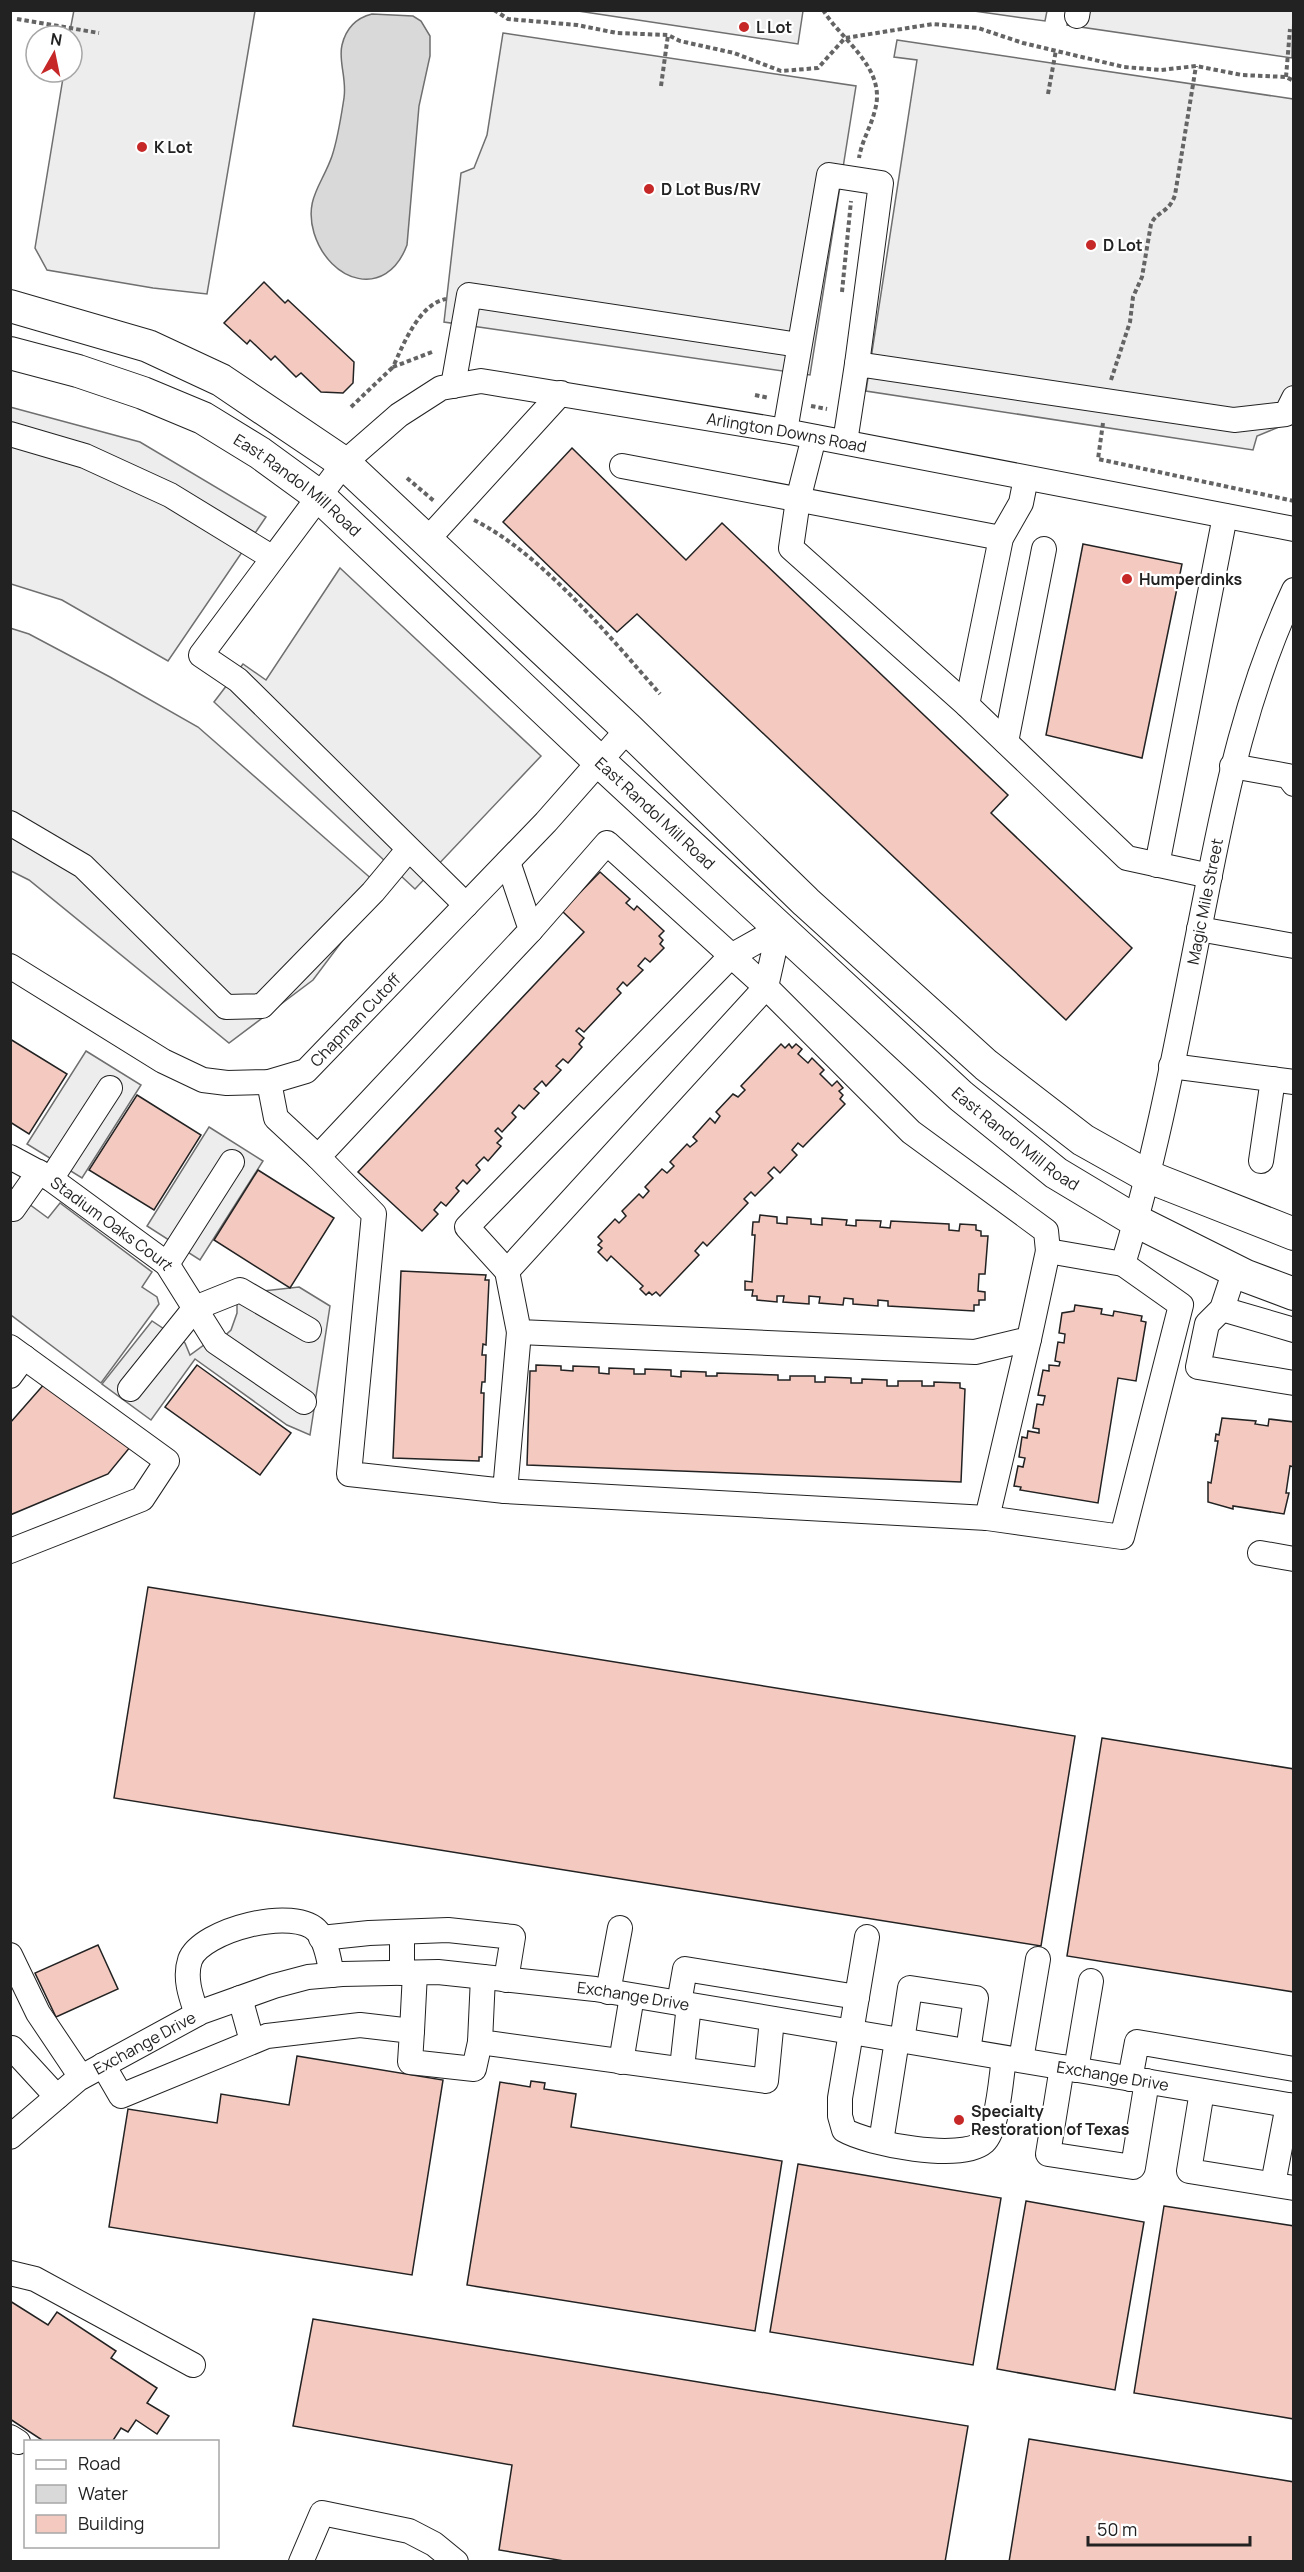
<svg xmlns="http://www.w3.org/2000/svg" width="1304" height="2572" viewBox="0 0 1304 2572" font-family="Manrope,sans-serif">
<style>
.parking{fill:#ededed;stroke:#6f6f6f;stroke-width:1.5}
.water{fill:#d9d9d9;stroke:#6f6f6f;stroke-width:1.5}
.building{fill:#f3c9c0;stroke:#222;stroke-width:1.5}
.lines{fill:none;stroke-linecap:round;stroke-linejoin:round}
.minor-casing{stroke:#222;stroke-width:26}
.major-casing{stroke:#222;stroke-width:34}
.path{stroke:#646464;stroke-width:4;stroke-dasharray:4.5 3;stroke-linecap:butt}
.minor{stroke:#fff;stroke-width:24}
.major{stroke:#fff;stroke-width:32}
.poi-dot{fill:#c62828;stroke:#fff;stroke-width:2}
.labels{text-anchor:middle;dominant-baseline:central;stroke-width:4.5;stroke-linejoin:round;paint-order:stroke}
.poi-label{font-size:16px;font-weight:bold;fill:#222;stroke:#fff;text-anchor:start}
.street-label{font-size:16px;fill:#222;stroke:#fff}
</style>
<rect width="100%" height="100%" fill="#fff"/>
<g class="parking">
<path d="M74,10L255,11L207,294L153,288L47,270L35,248L64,72H72V36H69Z"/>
<path d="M578,11L803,10V11L798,44Z"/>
<path d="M974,11L1047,10V11L1045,21Z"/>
<path d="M1069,11H1293L1292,58L1067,25Z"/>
<path d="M503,33L856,86L810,375L444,322L461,173L474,168L487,135Z"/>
<path d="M897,40L1293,99V410L1284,425L1257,436L1253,450L866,391L917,60L894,57Z"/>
<path d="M10,407L140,442L266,517L168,661L62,600L11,584Z"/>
<path d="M340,568L541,756L415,889L214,702L243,664L266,680Z"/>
<path d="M10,628L29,634L110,677L198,727L382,888L313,980L229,1043L29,880L11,871Z"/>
<path d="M86,1051L141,1085L82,1178L27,1144Z"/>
<path d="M209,1127L263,1161L200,1260L147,1226Z"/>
<path d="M10,1190L48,1218L60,1203L152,1272L142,1287L157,1297L159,1304L101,1383L11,1315Z"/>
<path d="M299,1287L330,1306L310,1435L287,1425L195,1359L151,1420L102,1384L152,1321L185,1343L190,1355L204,1345L219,1341L231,1330L237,1313V1294Z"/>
</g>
<path class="water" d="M372,14L413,16L421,21L430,36V56L419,106L407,245C386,301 329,282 314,233C304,199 322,185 332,156C338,138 341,117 344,98C347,78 338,61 342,45C346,28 356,18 372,14Z"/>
<g class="building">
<path d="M264,282L285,303L288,300L354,362L353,383L343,393L321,392L301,373L296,377L275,356L271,360L250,340L247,344L224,323Z"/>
<path d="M572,448L686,560L722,523L1008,795L991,813L1132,948L1066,1020L637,614L617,632L503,522Z"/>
<path d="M1083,544L1182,564L1142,758L1046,735Z"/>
<path d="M600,872L630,899L626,903L634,910L637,906L664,931L659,936L663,940L660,944L664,948L650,962L645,958L638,966L643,970L627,986L623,982L617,989L621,993L584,1032L579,1028L576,1031L584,1038L579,1044L582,1047L568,1063L563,1059L556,1066L561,1070L546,1086L542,1081L534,1089L539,1093L524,1109L519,1105L512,1113L516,1117L502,1132L498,1128L495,1131L502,1138L497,1143L501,1146L488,1161L484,1157L476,1165L480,1170L467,1184L463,1180L456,1188L459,1191L446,1206L441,1202L434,1210L438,1214L422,1231L358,1172L584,932L562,911Z"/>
<path d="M10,1039L67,1074L29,1134L10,1122Z"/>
<path d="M781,1044L785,1048L789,1044L792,1048L796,1044L802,1049L798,1054L808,1063L812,1058L824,1070L820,1074L832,1086L837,1081L843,1088L839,1091L843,1095L840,1099L845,1104L803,1147L798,1143L792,1150L797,1155L780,1173L774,1167L768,1173L773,1178L755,1196L751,1192L744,1199L748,1203L707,1246L703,1242L695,1251L699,1255L660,1296L656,1292L652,1295L649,1292L646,1295L640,1289L643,1286L611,1256L607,1261L598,1252L602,1248L598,1245L602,1241L598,1237L615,1219L619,1223L626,1216L622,1211L639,1194L643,1198L649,1191L645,1187L662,1169L667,1173L674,1166L670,1162L687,1144L690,1147L697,1141L693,1137L710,1118L715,1123L720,1116L716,1112L733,1094L738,1097L745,1090L741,1086Z"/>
<path d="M137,1095L201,1135L154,1210L89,1170Z"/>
<path d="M258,1170L334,1218L290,1288L214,1240Z"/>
<path d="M760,1215L777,1217V1223L787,1224V1217L811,1219V1224L822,1225V1218L847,1220L846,1225L856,1226V1220L881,1221L880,1227L890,1228L891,1221L949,1224V1230L959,1231L960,1224L976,1225V1230L981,1231V1236H988L985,1274H979L978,1291L985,1292V1300H979V1305H974V1311L888,1306V1301L878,1300V1306L853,1304V1299L844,1298L843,1305L819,1303L820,1297L809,1296V1304L783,1302L784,1296H777V1302L757,1300V1296H752L753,1290H745V1281L752,1282L755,1235H752L753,1222H759Z"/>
<path d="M401,1271L486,1275L485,1280H489L486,1345L483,1344L482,1355H486L485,1382H482L481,1393H484L482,1457H479V1461L393,1458Z"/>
<path d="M1075,1305L1102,1309L1101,1314L1113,1316L1114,1311L1142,1316L1141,1321L1146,1322L1136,1381L1118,1378L1098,1503L1020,1490L1021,1487L1014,1486L1018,1466L1023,1467L1025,1458L1019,1457L1022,1437L1027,1438L1028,1431L1039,1433V1429L1033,1428L1037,1404L1043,1405L1045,1396L1038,1395L1043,1370L1049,1371V1365L1059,1366L1060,1362L1055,1361L1058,1342L1064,1343L1065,1334L1059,1333L1062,1313L1074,1311Z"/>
<path d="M197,1365L291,1433L260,1475L165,1407Z"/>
<path d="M536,1365L561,1366V1370L573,1371V1366L599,1367V1373L609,1374V1368L634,1369V1374H645V1369L671,1370V1376L681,1377V1371L706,1372V1376H717V1373L778,1375V1380H790V1376H815V1382H825V1377L851,1378V1383H862V1379L887,1380V1386H898V1381H922V1386H934V1382L960,1383V1388L965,1389L961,1482L527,1465L530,1371H536Z"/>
<path d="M46,1382L131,1446L108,1474L10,1515V1423Z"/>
<path d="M1222,1418L1256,1421L1255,1424L1268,1426L1269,1419L1294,1422V1467L1290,1466L1286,1493H1289L1284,1514L1233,1506V1509L1208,1502V1482L1211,1483L1218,1441H1215L1216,1434L1219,1435Z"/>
<path d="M148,1587L1075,1736L1041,1946L114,1798Z"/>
<path d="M1102,1738L1294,1769V1992L1067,1956Z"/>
<path d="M98,1945L118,1989L56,2017L35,1973Z"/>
<path d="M297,2056L443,2080L412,2275L109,2227L128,2109L217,2123L221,2094L289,2105Z"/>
<path d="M531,2081L545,2083L544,2089L576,2094L571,2127L782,2161L755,2331L467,2285L500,2082L530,2087Z"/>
<path d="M798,2164L1001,2198L973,2365L770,2332Z"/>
<path d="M1026,2201L1144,2222L1115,2390L997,2369Z"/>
<path d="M1164,2206L1294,2226V2419L1134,2393Z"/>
<path d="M10,2301L48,2325L57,2312L116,2351L111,2358L157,2388L147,2403L169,2416L157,2434L136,2420L128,2432L121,2428L112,2442H45L10,2419Z"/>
<path d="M313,2319L968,2426L945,2562H570L499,2550L512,2465L293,2426Z"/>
<path d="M1029,2439L1294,2482V2562H1009Z"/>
</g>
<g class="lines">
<defs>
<g id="minor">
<path d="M1077,16L1078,10"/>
<path d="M453,386L469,295L799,345"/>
<path d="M785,431L829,175L881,183L857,364"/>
<path d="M10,434L85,456L170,495L273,558"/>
<path d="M814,437L798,500L791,548L967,705L1127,858L1210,876"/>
<path d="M845,442L857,364L1234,420L1286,414L1294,398"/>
<path d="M622,466L1001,538"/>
<path d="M427,540L561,393"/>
<path d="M967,705L1001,538L1021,503L1026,478"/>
<path d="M1006,742L1044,549"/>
<path d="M1232,766L1288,776L1294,784"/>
<path d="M10,823L83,866L226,1007L262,1006L373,892L408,850"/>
<path d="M508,862L531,930L318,1157L374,1214L349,1474L505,1491L519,1332"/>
<path d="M1157,865L1225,516"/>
<path id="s1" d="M466,905L238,680L201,655L344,463L399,415L441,388L481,381L785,431L1294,529"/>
<path d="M779,929L766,987L507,1271L467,1227L731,956Z"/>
<path d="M1199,929L1294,946"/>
<path d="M531,930L607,843L766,987L911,1132L1046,1231L1048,1251"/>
<path id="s2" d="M10,966L163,1061L203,1080L227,1083L269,1082L306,1071L546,822L628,729"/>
<path d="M1171,1066L1294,1082"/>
<path d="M269,1082L276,1118L318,1157"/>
<path id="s3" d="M10,1157L51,1179L167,1264L216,1342L304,1402"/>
<path d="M1261,1161L1273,1079"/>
<path d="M51,1179L110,1088"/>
<path d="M13,1209L39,1172"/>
<path d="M167,1264L232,1162"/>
<path d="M1235,1270L1222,1309L1207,1324L1198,1367L1294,1383"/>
<path id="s4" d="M507,1271L519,1332L975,1352L1029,1339L1048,1251L1123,1264C1160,1144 1181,1019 1206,895C1227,787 1247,691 1294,590"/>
<path d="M1222,1309L1294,1330"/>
<path d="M10,1347L167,1461L142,1499L10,1551"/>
<path d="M10,1376L24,1357"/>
<path d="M130,1389L195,1308L240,1290L309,1330"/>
<path d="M505,1491L987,1518L1122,1537L1181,1305L1123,1264"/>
<path d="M987,1518L1029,1339"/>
<path d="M1260,1553L1294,1559"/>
<path d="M867,1937L840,2098V2116L844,2130C868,2144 961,2162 984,2142C998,2129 1001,2078 1004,2058"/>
<path d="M321,1938L369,1933L448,1930L513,1937L506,1980"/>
<path d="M10,1955L38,2013L81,2077"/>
<path d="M402,1973V1932"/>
<path d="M483,1977L480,2042L766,2081L772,2019"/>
<path d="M608,1992L620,1928"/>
<path d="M240,1998L252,2041"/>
<path d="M679,2003L685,1969L857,1997"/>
<path d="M197,2014C191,1997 184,1978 190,1960C201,1930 296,1905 318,1932C327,1943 329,1961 332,1975"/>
<path d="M412,2031L415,1973"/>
<path d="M902,2041L910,1988L976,1998L968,2051"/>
<path d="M10,2050L12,2048L57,2097"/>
<path d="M1021,2060L1038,1959"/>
<path d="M621,2062L632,1996"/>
<path d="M103,2065L121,2096L267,2036L360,2025L412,2031L410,2062L474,2069L480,2042"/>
<path d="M1062,2067L1048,2154L1133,2167L1147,2081"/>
<path d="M682,2068L689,2005"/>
<path d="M1076,2070L1091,1981"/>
<path d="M1130,2079L1137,2042L1294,2069"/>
<path d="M1202,2091L1189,2171L1294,2188"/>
<path id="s5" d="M10,2137L78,2079L201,2012L274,1986L308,1977L342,1974L438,1972L595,1989L1294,2106"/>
<path d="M881,2142L897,2040"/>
<path d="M1273,2184L1288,2105"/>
<path d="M10,2273L35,2279L193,2365"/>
<path d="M10,2437L18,2442"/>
<path d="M301,2562L322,2513L409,2531L434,2544L456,2562"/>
</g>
<g id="major">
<path d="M10,306L148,346L221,380L344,463L628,729L806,902L986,1065L1083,1140L1149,1177L1294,1234"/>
<path id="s6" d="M10,353L78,371L143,393L203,418L260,453L319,496L599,761L961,1096L1056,1173L1136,1221L1246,1276L1294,1294"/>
</g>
</defs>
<use href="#minor" class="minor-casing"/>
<use href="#major" class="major-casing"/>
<g class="path">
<path d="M494,10L508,19L577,25L617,33L668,35L680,41L734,53L781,71L818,68L845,38L933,24L978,28L1023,43L1124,67L1161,70L1196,66L1242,75L1286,77L1294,81"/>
<path d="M823,10C842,41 887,68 875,110C871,127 862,140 859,158"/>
<path d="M17,19L99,33"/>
<path d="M1286,77L1290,29"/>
<path d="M661,86L668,35"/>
<path d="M1048,94L1056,50"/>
<path d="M842,292L851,201"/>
<path d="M432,352L393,367C403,345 419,304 446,299"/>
<path d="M1111,380L1130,322L1133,297L1142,277L1151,224C1157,211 1169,213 1175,195L1196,66"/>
<path d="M755,395L769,398"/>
<path d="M811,406L827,409"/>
<path d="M351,407L393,367"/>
<path d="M1103,423L1098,459L1294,501"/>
<path d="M407,478L434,501"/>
<path d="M474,520C542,554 610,637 660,694"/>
</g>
<use href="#minor" class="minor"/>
<use href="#major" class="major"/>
</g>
<g class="poi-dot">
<circle cx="744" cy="27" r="6"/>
<circle cx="142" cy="147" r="6"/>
<circle cx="649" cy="189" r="6"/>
<circle cx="1091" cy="245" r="6"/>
<circle cx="1127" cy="579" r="6"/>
<circle cx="959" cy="2120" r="6"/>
</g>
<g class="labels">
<g class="poi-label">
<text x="756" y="27">L Lot</text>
<text x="154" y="147">K Lot</text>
<text x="661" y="189">D Lot Bus/RV</text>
<text x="1103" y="245">D Lot</text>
<text x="1139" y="579">Humperdinks</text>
<text x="971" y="2111">Specialty<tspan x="971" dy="18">Restoration of Texas</tspan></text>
</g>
<g class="street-label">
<text stroke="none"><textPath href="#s1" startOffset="1078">Arlington Downs Road</textPath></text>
<text stroke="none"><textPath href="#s6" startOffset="320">East Randol Mill Road</textPath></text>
<text stroke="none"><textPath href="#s6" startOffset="806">East Randol Mill Road</textPath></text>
<text stroke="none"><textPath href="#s4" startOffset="1112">Magic Mile Street</textPath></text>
<text stroke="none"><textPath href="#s2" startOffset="400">Chapman Cutoff</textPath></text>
<text stroke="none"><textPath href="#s6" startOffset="1292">East Randol Mill Road</textPath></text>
<text stroke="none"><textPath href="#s3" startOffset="122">Stadium Oaks Court</textPath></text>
<text stroke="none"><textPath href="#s5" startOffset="669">Exchange Drive</textPath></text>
<text stroke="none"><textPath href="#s5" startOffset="165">Exchange Drive</textPath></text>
<text stroke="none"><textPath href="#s5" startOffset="1155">Exchange Drive</textPath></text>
</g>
</g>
<rect width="1304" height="2572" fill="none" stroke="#222222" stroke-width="24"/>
<rect x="24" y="2440" width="195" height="108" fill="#ffffff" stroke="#a7a7a7" stroke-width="1.5"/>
<rect x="36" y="2460" width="30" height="9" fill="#ffffff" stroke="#a7a7a7" stroke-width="1.5"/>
<text x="78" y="2470" font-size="18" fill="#222222">Road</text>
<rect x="36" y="2485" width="30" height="18" fill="#d9d9d9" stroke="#a7a7a7" stroke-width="1.5"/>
<text x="78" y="2500" font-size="18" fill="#222222">Water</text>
<rect x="36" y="2515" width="30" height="18" fill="#f3c9c0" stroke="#a7a7a7" stroke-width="1.5"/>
<text x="78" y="2530" font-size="18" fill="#222222">Building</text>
<g transform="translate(54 54) rotate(9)"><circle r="28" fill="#ffffff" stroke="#a7a7a7" stroke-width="1.5"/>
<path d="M0-4.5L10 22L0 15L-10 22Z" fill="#c62828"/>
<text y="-9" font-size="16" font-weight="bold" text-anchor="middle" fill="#222222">N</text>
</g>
<path d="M1088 2536v9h162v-9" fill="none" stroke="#222222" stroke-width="3"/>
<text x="1097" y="2536" font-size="18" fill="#222222" stroke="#ffffff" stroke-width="4.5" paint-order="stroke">50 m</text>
</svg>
